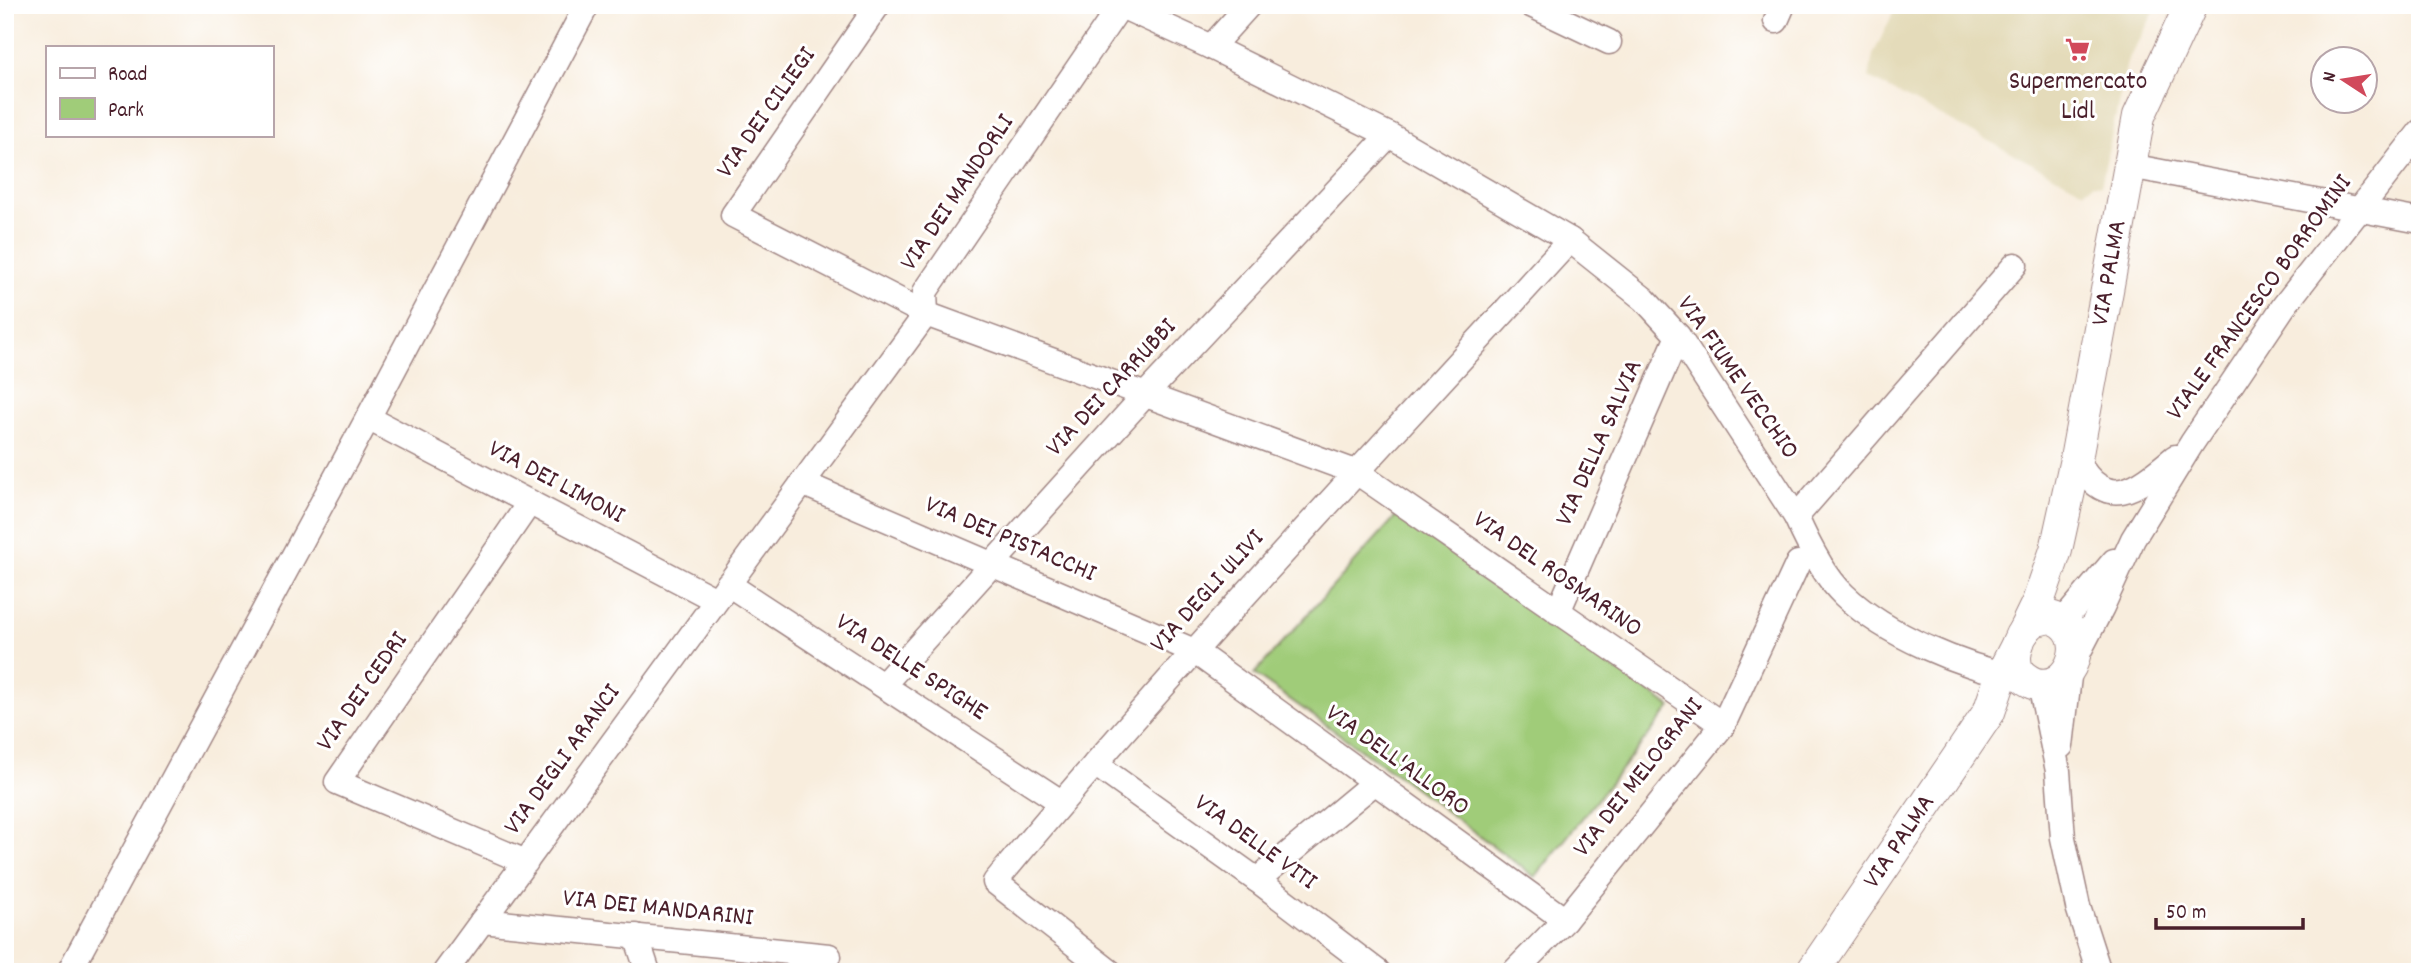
<svg xmlns="http://www.w3.org/2000/svg" width="2425" height="977" viewBox="0 0 2425 977" font-family="Dekko,sans-serif">
<style>
.built{fill:#e4dbba}
.green{fill:#a0cc79;stroke:#757652;stroke-width:2}
.lines{fill:none;stroke-linecap:round;stroke-linejoin:round}
.minor-casing{stroke:#a18684;stroke-width:27}
.major-casing{stroke:#a18684;stroke-width:34}
.minor{stroke:#fff;stroke-width:24}
.major{stroke:#fff;stroke-width:32}
.labels{text-anchor:middle;dominant-baseline:central;stroke-width:6;stroke-linejoin:round;paint-order:stroke}
.poi-label{font-size:26px;fill:#4a1f2b;stroke:#fff}
.street-label{font-size:26px;fill:#4a1f2b;stroke:#fff}
</style>
<rect width="100%" height="100%" fill="#fff"/>
<filter id="ink" filterUnits="userSpaceOnUse"><feTurbulence type="fractalNoise" baseFrequency=".0143" numOctaves="2"/><feDisplacementMap in="SourceGraphic" scale="14" xChannelSelector="R" yChannelSelector="G"/><feConvolveMatrix kernelMatrix="1 2 1 2 8 2 1 2 1" color-interpolation-filters="sRGB"/></filter>
<filter id="wash" filterUnits="userSpaceOnUse"><feTurbulence type="fractalNoise" baseFrequency=".00686" numOctaves="4" result="noise"/><feDisplacementMap in="SourceGraphic" scale="28" xChannelSelector="R" yChannelSelector="G"/><feGaussianBlur stdDeviation="1.57" result="paint"/><feColorMatrix in="noise" values="0 0 0 0 0 0 0 0 0 0 0 0 0 0 0 0 0 1.4 0 .05"/><feComposite in="paint" operator="in"/></filter>
<g filter="url(#wash)">
<rect width="100%" height="100%" fill="#f8eddd"/>
<path class="built" d="M1897,5H2158L2127,62L2101,185L2093,184L2084,191L1869,78L1873,55Z"/>
<path class="green" d="M1398,514L1540,617L1671,707L1535,877L1407,782L1254,674Z"/>
</g>
<g filter="url(#ink)">
<g class="lines">
<defs>
<g id="minor">
<path d="M878,5L733,215L926,314L1358,473L1723,725"/>
<path d="M1119,5L1211,47L1389,135L1570,240L1644,299L1678,336L1796,517C1807,542 1825,577 1844,595C1887,636 1962,666 2019,678"/>
<path d="M1531,5L1609,42"/>
<path d="M1776,21L1783,5"/>
<path d="M1211,47L1249,5"/>
<path d="M2130,166L2420,221"/>
<path d="M368,418L716,600"/>
<path d="M2076,459C2107,515 2138,488 2175,457"/>
<path d="M802,483L1194,651L1565,920"/>
<path d="M1796,517L2015,265"/>
<path d="M728,584L1061,802"/>
<path d="M1558,612L1678,336"/>
<path d="M2063,621L2114,561"/>
<path d="M2073,663L2102,607L2133,539L2192,443L2284,306L2420,132"/>
<path d="M2040,684L2058,771L2063,838L2078,907L2099,972"/>
<path d="M883,685L1145,395L1389,135"/>
<path d="M2061,746L2070,668"/>
<path d="M1095,764L1257,880L1378,972"/>
<path d="M526,862L337,782L530,502"/>
<path d="M1257,880L1375,782"/>
<path d="M482,921L829,956"/>
<path d="M636,936L648,972"/>
<path d="M69,972L368,418L587,5"/>
<path d="M445,972L926,314L925,292L1121,5"/>
<path d="M1110,972L995,882C1178,661 1377,452 1570,240"/>
<path d="M1514,972L1565,920L1723,725L1798,563"/>
</g>
<g id="major">
<path d="M2050,617C2096,629 2071,697 2033,683C2027,680 2020,676 2017,669C2011,653 2020,630 2034,621C2039,619 2045,618 2050,617Z"/>
<path d="M2024,631L2038,602L2056,550L2076,459L2139,116L2191,5"/>
<path d="M1812,972L1989,712L2002,674L2018,643"/>
</g>
</defs>
<use href="#minor" class="minor-casing"/>
<use href="#major" class="major-casing"/>
<use href="#minor" class="minor"/>
<use href="#major" class="major"/>
</g>
</g>
<defs>
<symbol id="supermarket-bare" viewBox="-9 -9 18 18"><path d="M-6-5.5h2.5l.6 2H6L4.5 2H-2.5L-4.4-4H-6ZM-1.5 3.2a1.3 1.3 0 1 0 .1 0ZM3 3.2a1.3 1.3 0 1 0 .1 0Z" fill="#d1495b" stroke="#fff" stroke-width="2.5" paint-order="stroke"/></symbol>
</defs>
<g fill-rule="evenodd">
<use href="#supermarket-bare" x="2060" y="32" width="35" height="35"/>
</g>
<g class="labels">
<g class="poi-label">
<text x="2078" y="82">Supermercato<tspan x="2078" dy="30">Lidl</tspan></text>
</g>
<g class="street-label">
<text transform="translate(767 113) rotate(-55)">VIA DEI CILIEGI</text>
<text transform="translate(958 193) rotate(-56)">VIA DEI MANDORLI</text>
<text transform="translate(2110 273) rotate(-80)">VIA PALMA</text>
<text transform="translate(2260 298) rotate(-54)">VIALE FRANCESCO BORROMINI</text>
<text transform="translate(1737 378) rotate(55)">VIA FIUME VECCHIO</text>
<text transform="translate(1112 388) rotate(-47)">VIA DEI CARRUBBI</text>
<text transform="translate(1600 443) rotate(-66)">VIA DELLA SALVIA</text>
<text transform="translate(556 483) rotate(28)">VIA DEI LIMONI</text>
<text transform="translate(1010 540) rotate(23)">VIA DEI PISTACCHI</text>
<text transform="translate(1557 575) rotate(35)">VIA DEL ROSMARINO</text>
<text transform="translate(1208 592) rotate(-48)">VIA DEGLI ULIVI</text>
<text transform="translate(911 668) rotate(33)">VIA DELLE SPIGHE</text>
<text transform="translate(363 692) rotate(-55)">VIA DEI CEDRI</text>
<text transform="translate(563 760) rotate(-54)">VIA DEGLI ARANCI</text>
<text transform="translate(1397 761) rotate(36)">VIA DELL'ALLORO</text>
<text transform="translate(1639 778) rotate(-52)">VIA DEI MELOGRANI</text>
<text transform="translate(1900 842) rotate(-56)">VIA PALMA</text>
<text transform="translate(1255 843) rotate(36)">VIA DELLE VITI</text>
<text transform="translate(658 909) rotate(6)">VIA DEI MANDARINI</text>
</g>
</g>
<rect width="2425" height="977" fill="none" stroke="#fff" stroke-width="28"/>
<rect x="46" y="46" width="228" height="91" fill="#ffffff" stroke="#b7a5aa" stroke-width="2"/>
<rect x="60" y="68" width="35" height="10" fill="#ffffff" stroke="#b7a5aa" stroke-width="2"/>
<text x="108" y="80" font-size="21" fill="#4a1f2b">Road</text>
<rect x="60" y="98" width="35" height="21" fill="#a0cc79" stroke="#b7a5aa" stroke-width="2"/>
<text x="108" y="116" font-size="21" fill="#4a1f2b">Park</text>
<g transform="translate(2344 80) rotate(282)"><circle r="33" fill="#ffffff" stroke="#b7a5aa" stroke-width="2"/>
<path d="M0-5L12 26L0 18L-12 26Z" fill="#d1495b"/>
<text y="-10" font-size="19" font-weight="bold" text-anchor="middle" fill="#4a1f2b">N</text>
</g>
<path d="M2156 918v10h147v-10" fill="none" stroke="#4a1f2b" stroke-width="3.5"/>
<text x="2166" y="918" font-size="21" fill="#4a1f2b" stroke="#ffffff" stroke-width="5" paint-order="stroke">50 m</text>
</svg>
